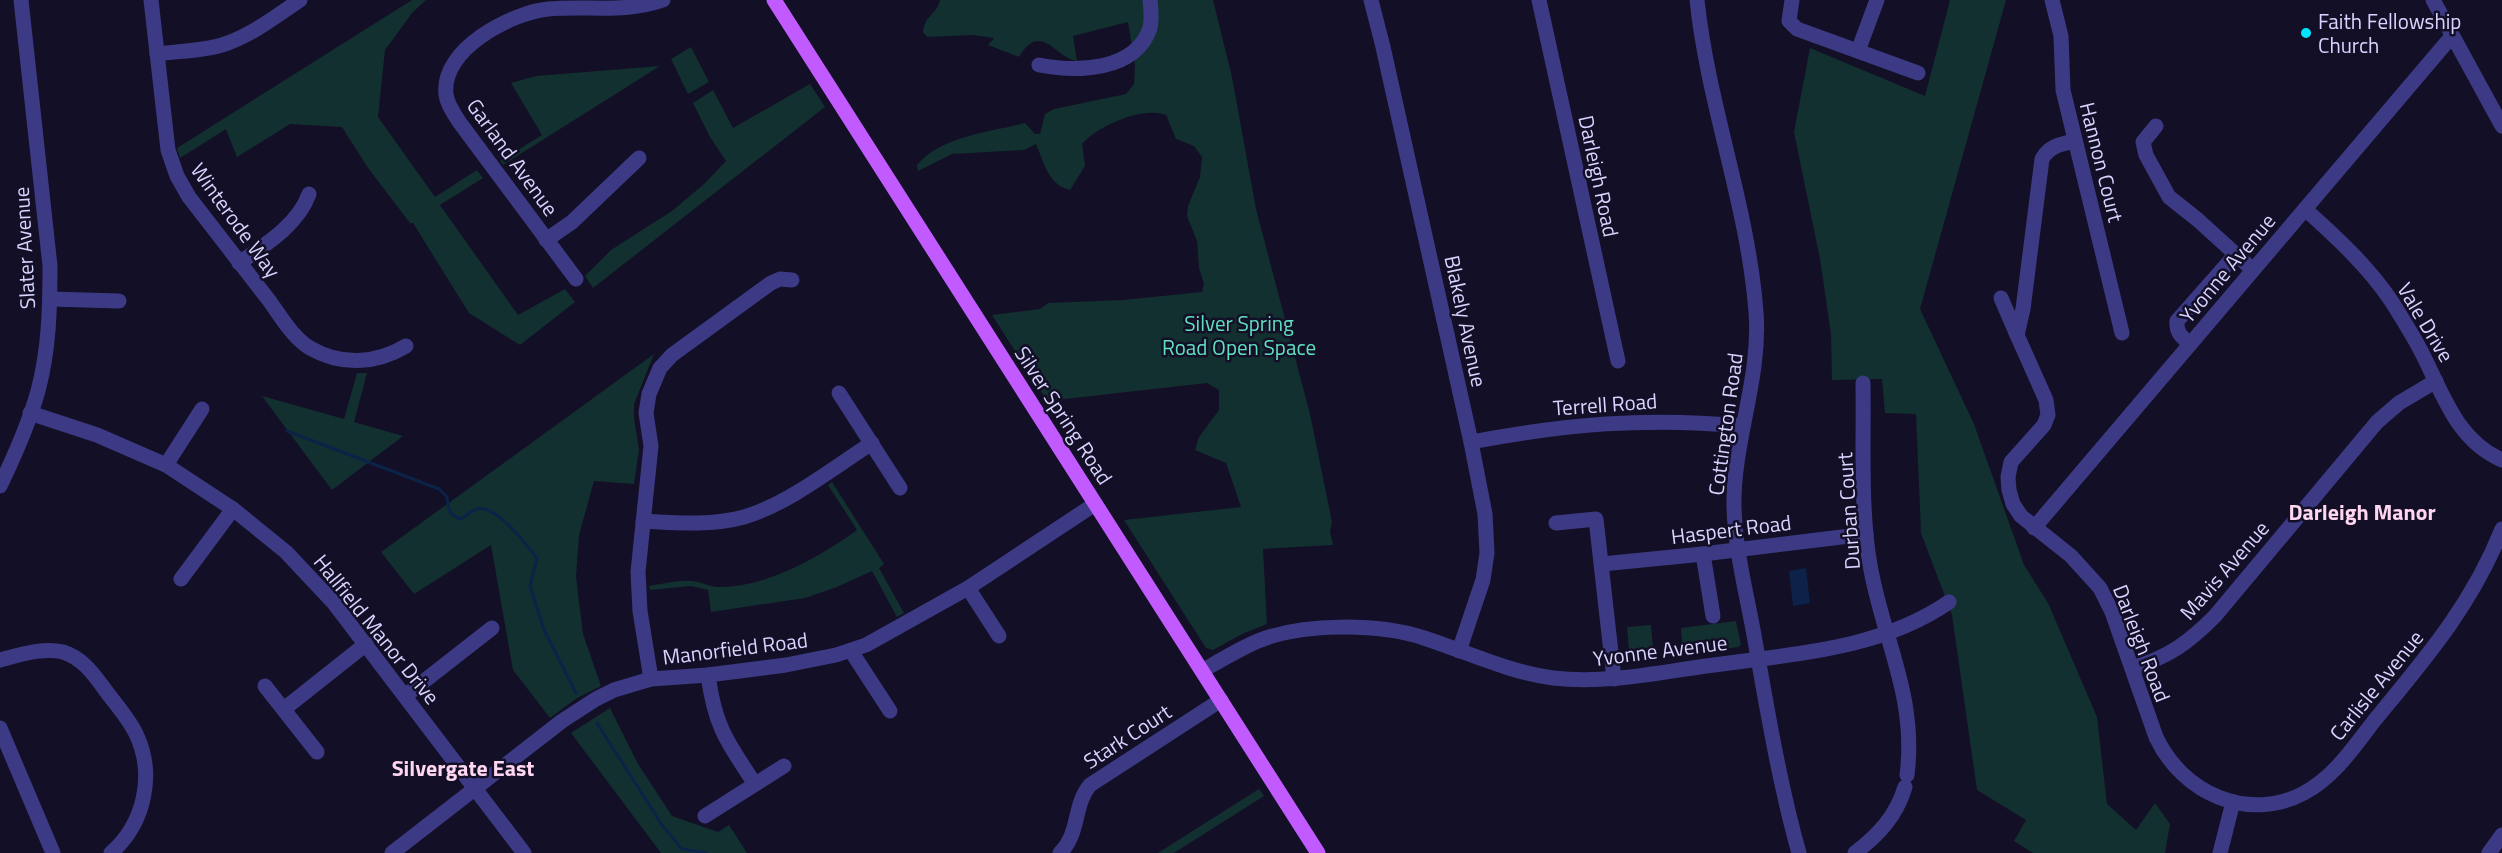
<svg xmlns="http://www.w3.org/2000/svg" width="2502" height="853" viewBox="0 0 2502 853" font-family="'Titillium Web',sans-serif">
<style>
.green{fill:#12302f}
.water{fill:#0c2248}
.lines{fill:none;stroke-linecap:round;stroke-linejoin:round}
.stream{stroke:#0c2248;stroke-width:3}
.minor{stroke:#3d3a85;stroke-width:15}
.major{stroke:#c25bff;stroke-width:15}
.poi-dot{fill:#00e5ff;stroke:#130f26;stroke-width:2}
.labels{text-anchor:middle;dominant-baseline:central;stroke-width:5;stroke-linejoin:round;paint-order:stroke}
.poi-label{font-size:21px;fill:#d9d4ff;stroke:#130f26;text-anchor:start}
.street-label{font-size:21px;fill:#d9d4ff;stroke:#130f26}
.park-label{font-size:21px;fill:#5fe0c0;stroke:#130f26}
.neighbourhood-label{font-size:22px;font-weight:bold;fill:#ffd6f0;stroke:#130f26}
</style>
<rect width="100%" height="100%" fill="#130f26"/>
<g class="green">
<path d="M412,0H426L412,13L385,50L378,117L435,197L477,170L483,178L440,205L518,315L565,289L575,302L520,345L469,313L413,223H410L368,168L342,127L290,124L237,157L226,129L180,158L177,148Z"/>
<path d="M940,0H1213L1232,77L1256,209L1310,414L1332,522L1330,531L1333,545L1263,549L1267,624L1242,634L1213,650L1206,648L1124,520L1241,507L1226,463L1195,450L1199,437L1219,410V390L1207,383L1047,401L992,315L1040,309L1048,303L1123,300L1202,292L1204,284L1199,268L1197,241L1187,216L1188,206L1200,177L1202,157L1194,146L1176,139L1166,115C1142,106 1098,126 1082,144L1085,166L1070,190C1048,185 1044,162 1036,144L1024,150L952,154L918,171L917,165C941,136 990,132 1025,123L1035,134H1040L1045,114L1054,109L1126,94L1134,84L1135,66L1128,22L1073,36L1077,61C1056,59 1041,20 1019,57L988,45L994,38L972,35L927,37L923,32C925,15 937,14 940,0Z"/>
<path d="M1950,0H2006L1920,309L1974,424L2024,565L2048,603L2097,717L2107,804L2136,830L2155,803L2170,824L2165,853H2033L2014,841L2026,820L1977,790L1952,615L1921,533L1916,414L1885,413L1882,379L1832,380L1831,334L1820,259L1794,132L1810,48L1925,96Z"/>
<path d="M691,47L709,82L688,94L671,59Z"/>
<path d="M660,66L503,165L500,161L542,135L511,83L536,76Z"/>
<path d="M810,84L825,107L593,288L585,276L611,250L672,211L704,184L726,161L710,137L693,103L713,90L733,128Z"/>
<path d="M654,354L634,404V418L639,450L634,484L594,481L579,535L576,577L583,634L601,686L577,698L550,718L513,670L491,545L414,594L381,552Z"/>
<path d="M357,373H367L354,422L403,436L332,490L262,396L344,419Z"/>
<path d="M832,482L884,564L879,568L904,613L897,617L872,571L837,587L805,598L711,612L708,590L691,586L650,590L649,586C663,584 677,580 691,581C700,581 709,587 718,587C765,588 820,557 857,530L828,485Z"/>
<path d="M1736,621L1741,645L1738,647L1683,655L1681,628Z"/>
<path d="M1651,625L1653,649L1629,651L1627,627Z"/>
<path d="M610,708L638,764L672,816L718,832L729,825L747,853H661L571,733Z"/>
<path d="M1259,789L1264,796L1174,853H1158Z"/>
</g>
<path class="water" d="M1806,568L1810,603L1793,606L1789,571Z"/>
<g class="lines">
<g class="stream">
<path d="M287,431L439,489L447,497C448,508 449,516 461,519C466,516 472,510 477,509C497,504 526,545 537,558L530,586L544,630L576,693"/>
<path d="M597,723L662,825L682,849L707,853"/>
</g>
<g class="minor">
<path d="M151,0L168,150L177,176L189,197C215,231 242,265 268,299C280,315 292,337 310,348C341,366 376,364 406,346"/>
<path d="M1371,0L1383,47L1471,442L1485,514L1487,553L1483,580L1459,651"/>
<path d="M1539,0L1618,361"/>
<path d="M1697,0C1708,105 1748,206 1756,312C1761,374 1736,434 1734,496C1733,543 1746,590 1754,635C1767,708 1779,782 1799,853"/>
<path d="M1792,0L1789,21L1797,29L1918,73"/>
<path d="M2052,0L2061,36L2063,90L2122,333"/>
<path d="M2433,0L2502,126"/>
<path d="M1858,51L1877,0"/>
<path d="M157,54C178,51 202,51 222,45C251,36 276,16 300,0"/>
<path d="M1039,65C1076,72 1135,72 1150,28C1152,20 1151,9 1150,0"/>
<path d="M2156,126L2143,142L2146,155L2169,197L2198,220L2253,270"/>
<path d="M2075,141C2061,144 2049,146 2042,159L2023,309L2017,335L2046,400L2048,415L2044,425L2011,462L2008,477L2009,490L2013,504L2021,516L2071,556L2100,588L2112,612L2156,737C2182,793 2248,823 2304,793C2334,777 2354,747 2374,721C2425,659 2472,605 2502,529"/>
<path d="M2305,209C2336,237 2368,266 2392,302C2403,320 2415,338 2424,357C2444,397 2458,441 2502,460"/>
<path d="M546,240L572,222L639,158"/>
<path d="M239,263C265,245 298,225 309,194"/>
<path d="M576,279L460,123C454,114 447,104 446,94C441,49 511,13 548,9C589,5 622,14 663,0"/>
<path d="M2001,298L2017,335"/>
<path d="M50,299L119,301"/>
<path d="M2190,344C2182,337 2176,333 2177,321L2236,254"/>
<path d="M1863,383C1864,441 1860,508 1870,565C1883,640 1917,696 1907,775"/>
<path d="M839,393L900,488"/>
<path d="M30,413L97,435L166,465L233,509L286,552L333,602L524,853"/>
<path d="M1471,442C1567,424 1645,417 1743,426"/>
<path d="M166,465L202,409"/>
<path d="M0,486C15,455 29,423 38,391C49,350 50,308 50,266L21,0"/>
<path d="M643,521C677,523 711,526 744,517C788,504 833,468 872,443"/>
<path d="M1556,523L1596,519L1614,679"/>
<path d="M2034,528L2452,36"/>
<path d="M1703,554L1713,616"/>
<path d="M1602,564L1703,554L1866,534"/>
<path d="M181,579L233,509"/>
<path d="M968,588L999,636"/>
<path d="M851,651L890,711"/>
<path d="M0,660C20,655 43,647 63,652C83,658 95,676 106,691C117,706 130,720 137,736C155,776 144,824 111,853"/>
<path d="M2132,668C2169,657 2188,643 2215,616L2377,422L2399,403L2436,381"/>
<path d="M1202,671C1221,660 1239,649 1258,641C1302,623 1378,623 1424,638C1467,652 1508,672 1553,678C1605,684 1656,673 1706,666C1789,654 1878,651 1949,602"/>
<path d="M708,675C715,727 727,742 755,784"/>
<path d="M651,679L640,611L638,572L651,446L646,413L649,394L660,368L672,355L771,283L780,279L792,280"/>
<path d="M265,686L317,752"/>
<path d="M405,696L492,628"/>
<path d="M284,709L366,644"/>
<path d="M0,728L53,853"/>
<path d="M705,816L784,766"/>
<path d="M392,853L562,721L596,699L614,690L651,679L708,675L786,665L836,655L866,645L968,588L1095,504"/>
<path d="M1060,853C1080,834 1073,805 1090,785L1221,700"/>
<path d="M1855,853C1878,835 1896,817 1905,787"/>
<path d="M2220,853L2233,802"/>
<path d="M2489,853L2502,835"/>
</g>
<path class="major" d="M774,0L1318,853"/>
</g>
<circle class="poi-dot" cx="2306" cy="33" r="6"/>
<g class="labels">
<g class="poi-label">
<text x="2318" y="21">Faith Fellowship<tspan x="2318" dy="24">Church</tspan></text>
</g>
<g class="street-label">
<text transform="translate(513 157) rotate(54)">Garland Avenue</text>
<text transform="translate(2102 162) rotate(76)">Hannon Court</text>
<text transform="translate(1599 176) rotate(78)">Darleigh Road</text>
<text transform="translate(236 220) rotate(54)">Winterode Way</text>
<text transform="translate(24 248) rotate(-93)">Slater Avenue</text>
<text transform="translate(2227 268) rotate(-50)">Yvonne Avenue</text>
<text transform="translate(1466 321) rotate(78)">Blakely Avenue</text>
<text transform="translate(2426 322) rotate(59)">Vale Drive</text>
<text transform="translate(1605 404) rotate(-4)">Terrell Road</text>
<text transform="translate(1064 415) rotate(57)">Silver Spring Road</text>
<text transform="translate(1725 424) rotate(-82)">Cottington Road</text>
<text transform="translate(1848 511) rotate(-94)">Durban Court</text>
<text transform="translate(1731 529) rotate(-7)">Haspert Road</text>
<text transform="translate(2224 570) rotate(-49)">Mavis Avenue</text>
<text transform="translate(377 629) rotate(51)">Hallfield Manor Drive</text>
<text transform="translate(2142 643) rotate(69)">Darleigh Road</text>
<text transform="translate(735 648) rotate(-7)">Manorfield Road</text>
<text transform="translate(1660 650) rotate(-7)">Yvonne Avenue</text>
<text transform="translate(2376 685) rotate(-51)">Carlisle Avenue</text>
<text transform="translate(1127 736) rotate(-33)">Stark Court</text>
</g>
<g class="park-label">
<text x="1239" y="323">Silver Spring<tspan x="1239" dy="24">Road Open Space</tspan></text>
</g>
<g class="neighbourhood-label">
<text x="2362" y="512">Darleigh Manor</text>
<text x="463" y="768">Silvergate East</text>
</g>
</g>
</svg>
